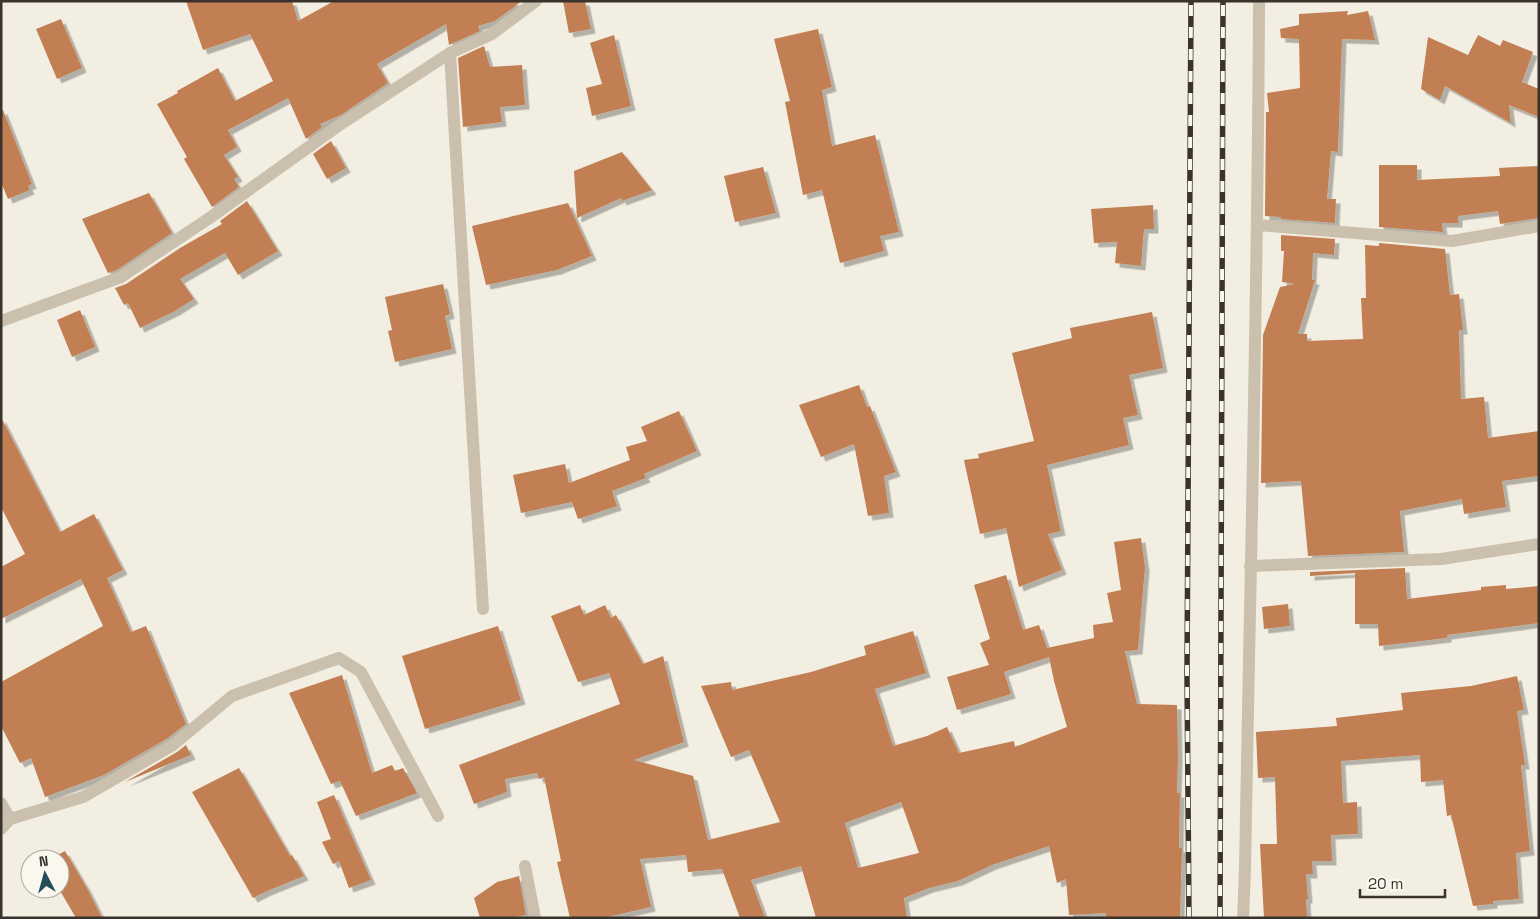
<svg xmlns="http://www.w3.org/2000/svg" width="1540" height="919" viewBox="0 0 1540 919" font-family="'Space Grotesk',sans-serif">
<style>
.building{fill:#c17f52;fill-rule:evenodd;filter:url(#shadow)}
.lines{fill:none;stroke-linecap:round;stroke-linejoin:round}
.minor{stroke:#cbc0ae;stroke-width:12}
.tertiary{stroke:#cbc0ae;stroke-width:12}
.rail-casing{stroke:#3a332c;stroke-width:5.5}
.rail{stroke:#faf7ef;stroke-width:4;stroke-dasharray:11;stroke-linecap:butt}
</style>
<defs>
<filter id="shadow"><feDropShadow dx="4.5" dy="4.5" stdDeviation="0" flood-color="#0004"/></filter>
</defs>
<rect width="100%" height="100%" fill="#f3eee2"/>
<g class="building">
<path d="M186,1H292L298,21L334,1H522L495,21L478,26L480,31L449,45L446,24L377,64L388,83L341,115L320,124L322,127L306,139L288,98L228,130L237,147L224,155L238,177L234,179L239,187L212,207L184,159L187,157L157,104L178,93L177,91L218,68L235,101L273,81L250,34L203,50Z"/>
<path d="M563,1H585L591,29L569,33Z"/>
<path d="M1348,11L1347,15L1368,11L1375,40L1342,39L1338,152L1331,151L1327,199H1336L1335,223L1281,219V217L1265,216L1266,112H1269L1267,93L1300,88L1299,39L1281,38L1280,29L1299,25V14Z"/>
<path d="M61,19L82,68L57,79L36,29Z"/>
<path d="M818,29L832,87L822,90L832,146L875,135L899,232L880,236L884,251L840,263L822,190L803,195L785,102L790,101L774,39Z"/>
<path d="M614,35L631,106L592,116L586,88L602,84L590,43Z"/>
<path d="M1478,35L1500,46L1503,40L1533,52L1522,82L1539,89V117L1509,105L1511,123L1445,86L1440,100L1421,89L1428,37L1468,55Z"/>
<path d="M484,46L490,67L522,65L525,105L500,107L502,122L463,127L458,58Z"/>
<path d="M1,110H3L32,184L28,186L30,190L8,199L1,182Z"/>
<path d="M331,141L346,168L327,179L313,154Z"/>
<path d="M622,152L652,190L622,201L621,198L577,218L574,171Z"/>
<path d="M1379,165H1417V180L1500,176L1499,168L1538,166L1539,218L1500,224L1498,211L1458,216V223H1442L1443,232L1379,227Z"/>
<path d="M763,167L776,213L735,222L724,176Z"/>
<path d="M149,193L172,233L117,270L108,273L82,219Z"/>
<path d="M247,201L278,251L238,275L225,253L180,279L194,299L175,311L140,328L128,303L124,305L115,288L126,284L180,248L222,224L220,221Z"/>
<path d="M568,203L592,256L557,270L486,285L472,226Z"/>
<path d="M1153,205L1154,229H1144L1141,266L1115,263L1117,242L1094,243L1091,209Z"/>
<path d="M1281,235L1335,239L1334,255L1313,253L1312,280H1315L1298,334H1307V341L1363,339L1361,298H1366L1365,245L1379,246V243L1445,249L1450,295L1459,294L1463,330H1459L1461,399L1484,397L1488,438L1539,431V476L1502,481L1506,507L1464,514L1462,499L1400,511L1404,552L1308,556L1301,481L1261,483L1263,335L1280,287L1295,284L1282,282L1284,251H1281Z"/>
<path d="M443,284L450,314L445,316L452,349L395,362L388,331L392,330L385,297Z"/>
<path d="M80,310L95,347L72,357L57,320Z"/>
<path d="M1152,312L1163,368L1129,375L1138,415L1123,418L1129,445L1047,465L1061,531L1048,534L1062,570L1019,587L1006,528L980,534L964,460L979,458L978,454L1034,441L1012,353L1072,338L1070,328Z"/>
<path d="M859,385L867,407L870,406L896,472L884,476L889,513L868,516L854,444L821,457L799,405Z"/>
<path d="M679,411L697,451L644,474L646,478L612,491L617,506L578,519L572,502L521,513L513,475L565,464L569,483L630,460L626,447L647,441L641,427Z"/>
<path d="M1,417L60,532L94,514L123,570L107,578L131,632L146,626L186,724L168,738L104,775L45,797L31,758L20,763L1,726V682L103,626L81,579L1,619V567L25,554L1,507Z"/>
<path d="M1141,538L1145,567L1138,650L1125,651L1137,704L1177,705L1178,757L1177,793H1180L1179,848H1182L1180,918H1106V913L1069,915L1066,879L1057,883L1049,846L992,865L958,881L929,888L904,898L907,918H816L801,866L751,880L765,918H740L722,869L688,872L686,855L640,859L651,907L603,918H570L557,862L561,861L544,777L539,779L537,773L505,779L507,792L474,804L459,765L620,704L609,673L578,682L551,616L580,605L584,615L605,605L611,618L616,615L643,664L663,656L684,742L634,760L693,776L708,840L780,822L749,750L731,757L701,686L731,682L732,690L811,672L866,655L864,646L913,631L926,673L875,689L893,746L927,736L947,727L959,753L1014,741L1015,747L1067,727L1054,681L1049,657L1004,672L1011,694L957,710L947,677L989,665L980,643L990,639L974,585L1006,575L1023,630L1039,625L1047,648L1094,638L1093,625L1113,622L1107,593L1121,590L1114,542ZM901,802L919,853L858,868L845,823Z"/>
<path d="M1405,568L1407,599L1481,590V587L1506,585V589L1539,586V623L1447,635V638L1379,646L1378,624H1355V573L1310,576V572Z"/>
<path d="M1288,604L1290,626L1264,629L1262,607Z"/>
<path d="M498,626L521,700L425,729L402,656Z"/>
<path d="M342,675L372,773L392,765L395,771L403,768L417,793L356,816L340,781L331,784L289,693Z"/>
<path d="M1517,676L1524,710L1517,711L1525,765H1521L1530,851L1516,853L1519,899L1493,901V904L1473,906L1451,815L1447,816L1443,780L1421,782L1420,755L1341,761L1343,803L1357,802L1358,834L1331,835L1332,861H1312L1313,874H1306L1308,899H1306L1307,918H1264L1260,844H1277L1275,777L1258,778L1256,732L1337,726L1336,718L1403,710L1401,693L1471,686Z"/>
<path d="M186,745L191,755L125,782L177,752Z"/>
<path d="M239,768L290,856L292,855L304,876L267,891L253,898L192,792Z"/>
<path d="M334,795L371,880L349,888L339,861L333,864L322,842L331,839L317,802Z"/>
<path d="M65,851L88,890L102,918H76L59,889L60,859H50Z"/>
<path d="M519,876L526,915L509,918H480L474,898L497,882Z"/>
</g>
<g class="lines">
<g class="minor">
<path d="M450,53L483,609"/>
<path d="M1258,225L1452,241L1539,226"/>
<path d="M1,321L121,277L211,217L338,126L450,53L492,34L536,1"/>
<path d="M1250,566L1441,559L1539,544"/>
<path d="M1,803L10,819L1,829"/>
<path d="M10,819L83,797L173,745L232,696L339,658L361,672L438,816"/>
<path d="M525,866L535,918"/>
</g>
<path class="tertiary" d="M1243,918L1245,870C1250,581 1258,291 1259,1"/>
<defs>
<g id="rail">
<path d="M1189,918L1187,673L1191,1"/>
<path d="M1220,918L1223,1"/>
</g>
</defs>
<use href="#rail" class="rail-casing"/>
<use href="#rail" class="rail"/>
</g>
<rect width="1540" height="919" fill="none" stroke="#3a332c" stroke-width="5"/>
<g transform="translate(45 874) rotate(354)"><circle r="24" fill="#faf7ef" stroke="#ada9a1"/>
<path d="M0-4L9 19L0 12L-9 19Z" fill="#224e5a"/>
<text y="-8" font-size="14" font-weight="bold" text-anchor="middle" fill="#3a332c">N</text>
</g>
<path d="M1360 889v8h85v-8" fill="none" stroke="#3a332c" stroke-width="2.5"/>
<text x="1368" y="889" font-size="15" fill="#3a332c" stroke="#faf7ef" stroke-width="4" paint-order="stroke">20 m</text>
</svg>
